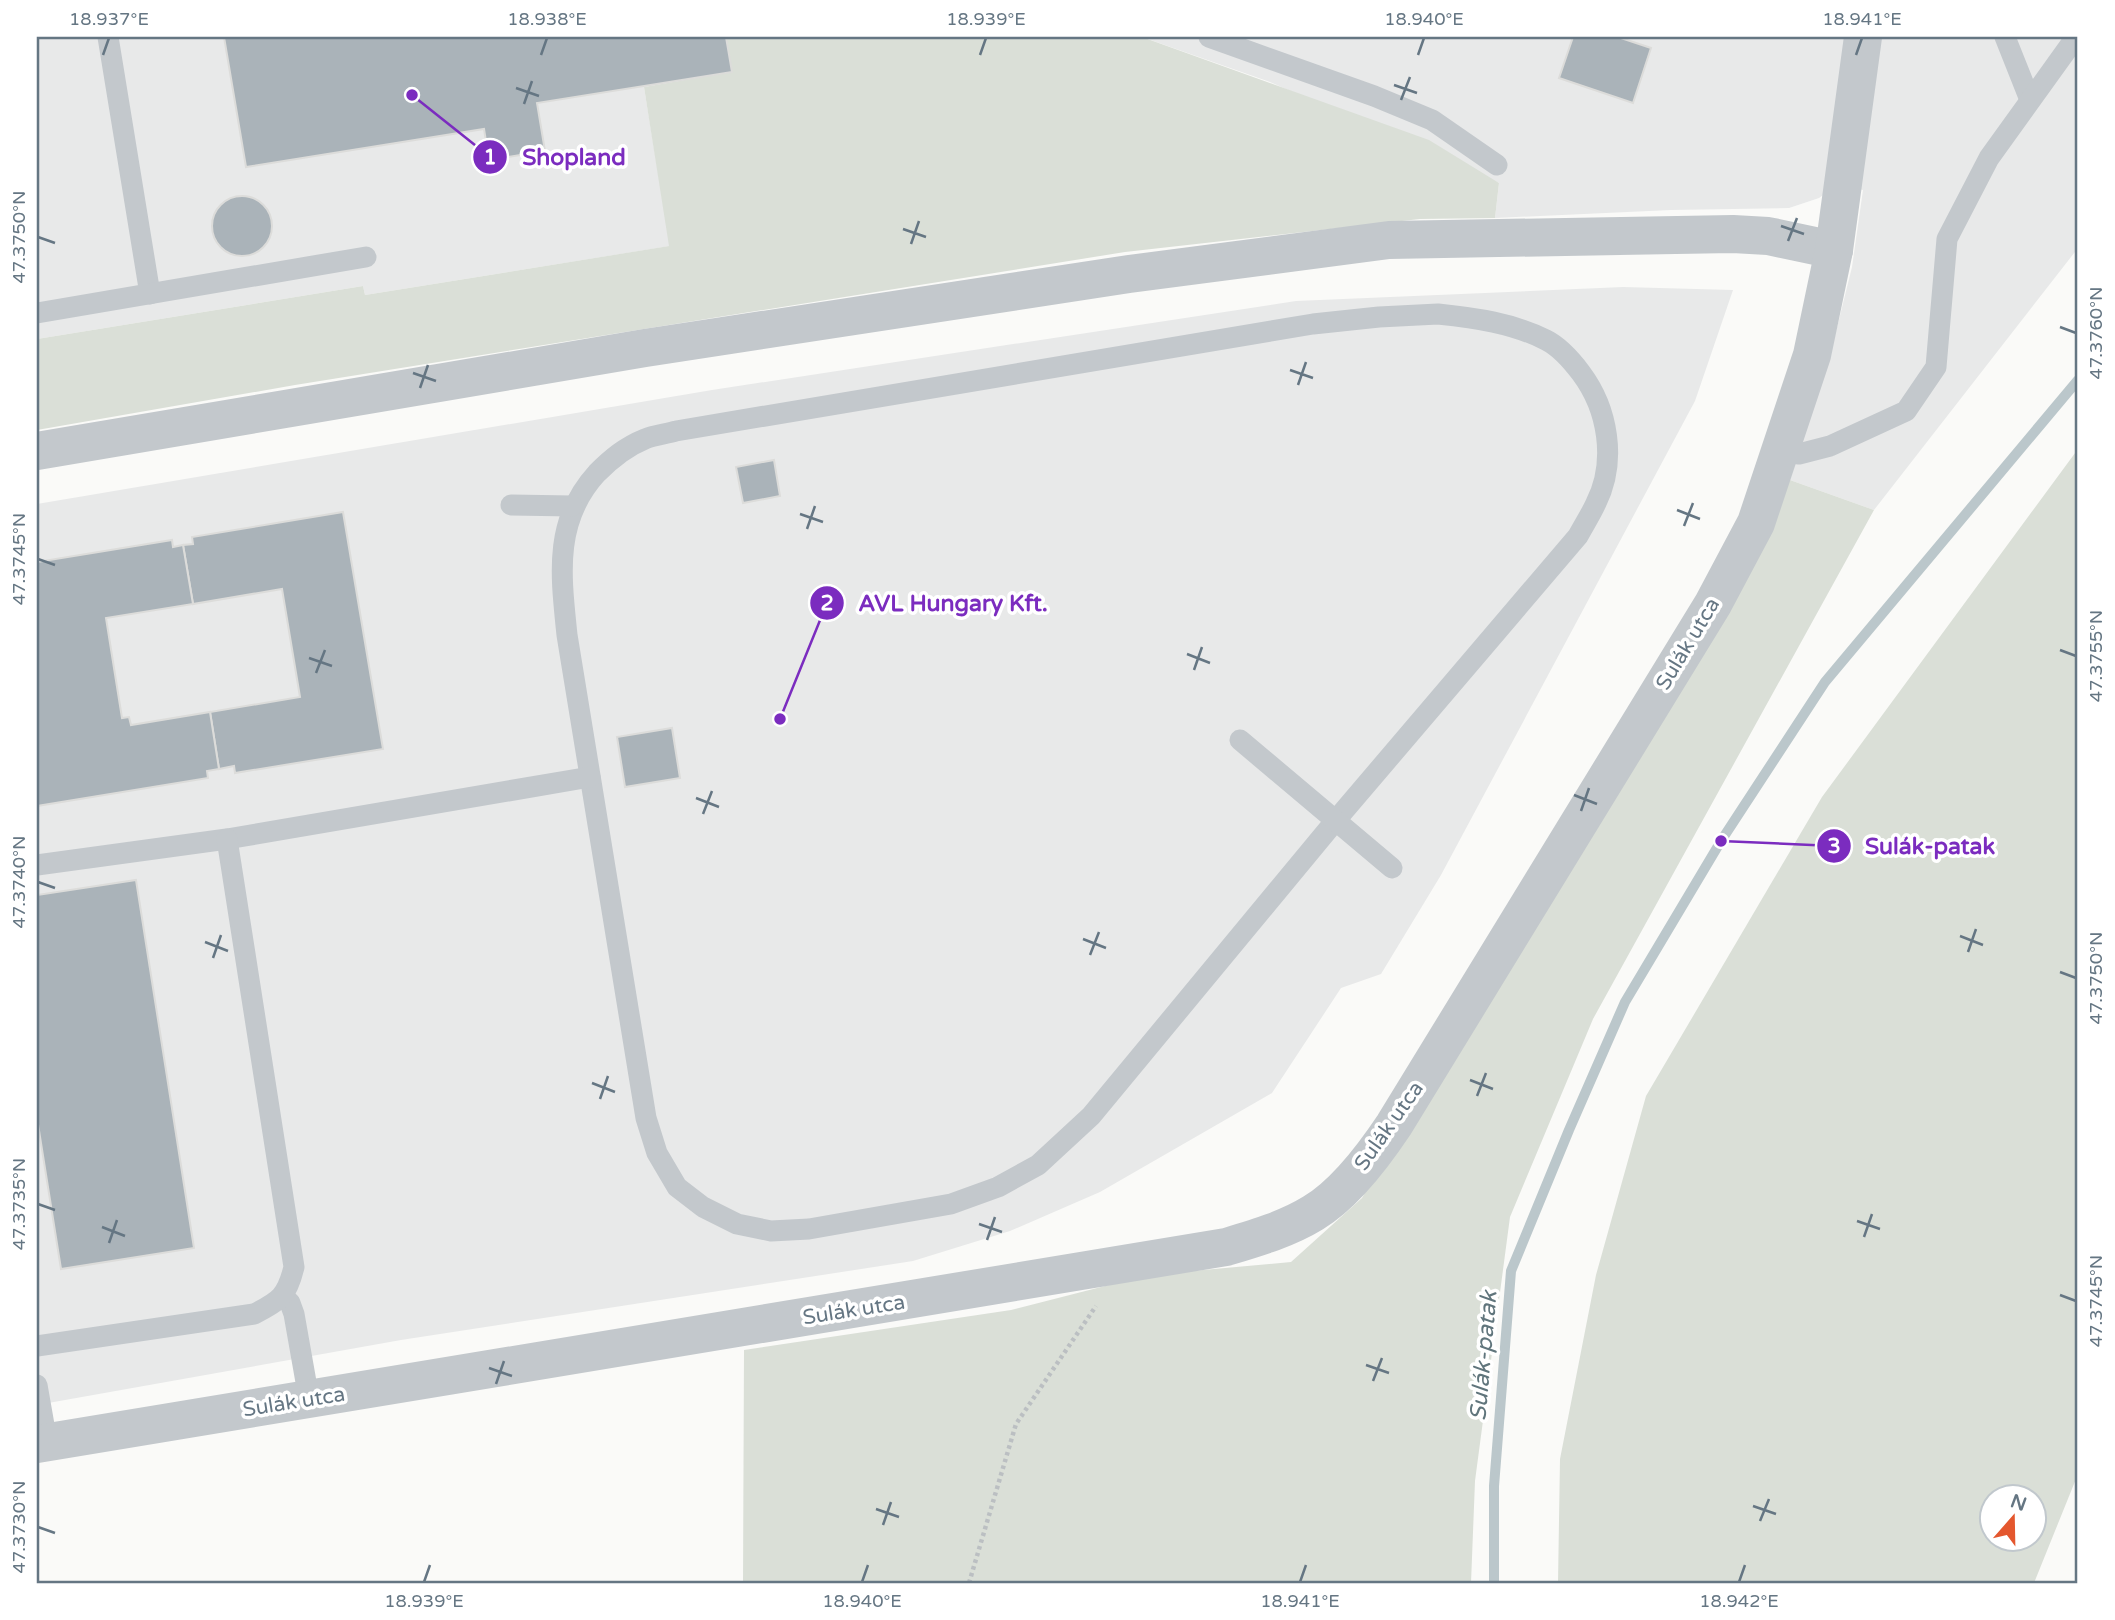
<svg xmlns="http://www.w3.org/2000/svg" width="2115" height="1620" viewBox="0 0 2115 1620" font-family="'Varela Round',sans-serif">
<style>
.built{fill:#e8e9e9}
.green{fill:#dadfd7;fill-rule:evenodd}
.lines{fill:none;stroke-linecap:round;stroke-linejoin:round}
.stream{stroke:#bbc7cb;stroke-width:10}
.building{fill:#aab3b9;stroke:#dcdcda;stroke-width:2}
.path{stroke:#bbbfc2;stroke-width:4.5;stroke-dasharray:3.5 3.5;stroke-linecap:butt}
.service{stroke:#c3c8cc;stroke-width:21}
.minor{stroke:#c3c8cc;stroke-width:38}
.ticks{fill:none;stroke:#657683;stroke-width:2.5}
.labels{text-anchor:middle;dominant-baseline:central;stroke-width:7;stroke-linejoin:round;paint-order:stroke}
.street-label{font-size:21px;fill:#657683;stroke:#fff}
.water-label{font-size:23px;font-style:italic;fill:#60757c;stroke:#fff}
.leader{fill:none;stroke:#7b2cbf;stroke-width:2.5}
.callout-dot{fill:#7b2cbf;stroke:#fff;stroke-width:2.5}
.mark-label{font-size:21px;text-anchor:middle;font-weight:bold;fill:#fff}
.callout-label{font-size:23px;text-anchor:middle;font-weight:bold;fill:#7b2cbf;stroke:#fff;stroke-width:7;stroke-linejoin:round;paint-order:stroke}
.neatline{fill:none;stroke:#657683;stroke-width:2.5}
.ticks-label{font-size:18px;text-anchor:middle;fill:#657683}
</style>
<rect width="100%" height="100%" fill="#fafaf8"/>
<g class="built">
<path d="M37,37H726L732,72L644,87L670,246L365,295L363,286L37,339Z"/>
<path d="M1142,37H2078V248L1874,510L1790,480L1827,368L1852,267L1863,190L1837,185L1819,198L1789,208L1671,210L1495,218L1499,183L1270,82Z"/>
<path d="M1623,287L1733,290L1695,401L1441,875L1381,974L1341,988L1272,1093L1100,1192L1010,1231L913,1261L401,1340L37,1405V504L712,390L1296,301Z"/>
</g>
<g class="green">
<path d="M726,37H1142L1429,140L1499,183L1495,218L1420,219L1125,252L295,385L37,430V339L363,286L365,295L669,246L644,87L731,72Z"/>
<path d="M2078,449V1474L2034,1583H1558L1560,1459L1596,1275L1646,1096L1822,797ZM1993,1498H2035V1540H1993Z"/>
<path d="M1790,480L1874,510L1593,1019L1510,1217L1475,1481L1471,1583H743L744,1350L1011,1310L1148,1275L1291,1262L1362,1198Z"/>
</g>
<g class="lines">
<path class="stream" d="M1494,1583V1486L1511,1271L1569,1130L1625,1002L1721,841L1825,682L2078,380"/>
</g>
<g class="building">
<path d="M224,37H726L732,72L537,103L545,151L489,160L484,129L246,167Z"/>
<path d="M1573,37H1618L1651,48L1633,103L1559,78Z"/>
<circle cx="242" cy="226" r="30"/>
<path d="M774,460L780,496L743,503L736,467Z"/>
<path d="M343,512L383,749L235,773L234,766L219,769L210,712L300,697L282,589L193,604L183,545L193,544L192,537Z"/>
<path d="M172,540L173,547L183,545L193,604L106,618L122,718L129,717L131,725L210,712L219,769L207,771L208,778L37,806V562Z"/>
<path d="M672,728L680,778L625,787L617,737Z"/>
<path d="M136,880L194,1248L61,1269L37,1118V895Z"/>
</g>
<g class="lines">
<path class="path" d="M969,1583L1016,1424L1096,1306"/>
<g class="service">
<path d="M108,37L150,294"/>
<path d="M1209,37L1374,96L1432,120L1497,165"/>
<path d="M2005,37L2030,100"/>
<path d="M37,313L366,257"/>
<path d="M1438,314C1476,318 1512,323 1546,340C1560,347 1572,361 1581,373C1608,409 1617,461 1596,503C1591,514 1584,525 1578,536L1336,820L1091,1116L1038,1165L998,1187L951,1204L809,1229L771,1231L737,1224L703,1207L677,1187L657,1153L646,1118L567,635C561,576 553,521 597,473C611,459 625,447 645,439C654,435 666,434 676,431L1313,324L1379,317Z"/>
<path d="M1782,452L1799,454L1830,446L1906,411L1936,367L1947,239L1989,158L2076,37"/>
<path d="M511,505L572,506"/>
<path d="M1240,740L1392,868"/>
<path d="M37,865L227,839L590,777"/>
<path d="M283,1296L290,1303L294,1314L309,1399"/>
<path d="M37,1346L254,1314C280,1301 287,1296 294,1267L227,839"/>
<path d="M37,1385L47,1442"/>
</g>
<g class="minor">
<path d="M37,451L645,348L1129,274L1389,240L1733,234L1768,236L1834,250"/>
<path d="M37,1444L1226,1247C1256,1238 1287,1229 1313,1213C1345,1194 1374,1155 1394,1125L1713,604L1756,523L1812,355L1834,250L1863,37"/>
</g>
</g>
<path class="ticks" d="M103,55L109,38M541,55L547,38M980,55L986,38M1418,55L1424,38M1856,55L1862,38M1394,85L1417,93M516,88L539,96M1401,100L1410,77M524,104L532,81M1781,226L1804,234M903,229L926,237M38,237L55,243M1788,241L1797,218M911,244L919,221M2060,327L2076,333M1290,370L1313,378M413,373L436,381M1298,385L1306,362M420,388L428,365M1677,510L1700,519M800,514L823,522M1684,526L1693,503M807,529L815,506M38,559L55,565M2060,650L2076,656M1187,654L1210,663M309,658L332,666M1194,670L1202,647M316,673L325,650M1574,795L1597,804M696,798L719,807M1581,811L1589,788M703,814L712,791M38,882L55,888M1960,936L1983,945M1083,939L1106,948M205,942L228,951M1968,952L1976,929M1090,955L1099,932M213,958L221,935M2060,972L2076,978M1470,1080L1493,1089M592,1083L615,1092M1477,1096L1486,1073M600,1099L608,1076M38,1204L55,1210M1857,1221L1880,1229M979,1224L1002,1232M102,1227L125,1236M1864,1237L1872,1214M987,1240L995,1217M109,1243L117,1220M2060,1295L2076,1301M1366,1365L1389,1373M489,1368L512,1376M1373,1381L1382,1358M496,1384L504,1361M1753,1506L1776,1514M876,1509L899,1517M1760,1521L1769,1499M883,1525L891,1502M38,1527L55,1533M424,1582L430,1565M862,1582L868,1565M1300,1582L1306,1565M1739,1582L1745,1565"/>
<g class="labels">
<g class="street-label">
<text transform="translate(1688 644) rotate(-59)">Sulák utca</text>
<text transform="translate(1389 1126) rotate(-55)">Sulák utca</text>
<text transform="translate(854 1310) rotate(-9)">Sulák utca</text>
<text transform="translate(294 1402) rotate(-9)">Sulák utca</text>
</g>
<g class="water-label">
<text transform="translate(1484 1356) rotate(-85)">Sulák-patak</text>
</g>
</g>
<path class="leader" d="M412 95L490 157M780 719L827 603M1721 841L1834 846"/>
<g class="callout-dot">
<circle cx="412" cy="95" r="7"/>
<circle cx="780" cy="719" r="7"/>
<circle cx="1721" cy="841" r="7"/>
<circle cx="490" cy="157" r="18"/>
<circle cx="827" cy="603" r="18"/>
<circle cx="1834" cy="846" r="18"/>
</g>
<g class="mark-label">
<text x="490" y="164">1</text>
<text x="827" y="610">2</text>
<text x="1834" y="853">3</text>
</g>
<g class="callout-label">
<text x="574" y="165">Shopland</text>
<text x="953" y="611">AVL Hungary Kft.</text>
<text x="1930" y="854">Sulák-patak</text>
</g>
<rect width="2115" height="1620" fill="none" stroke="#ffffff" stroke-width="77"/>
<g transform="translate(2013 1518) rotate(20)"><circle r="33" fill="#ffffff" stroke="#c1c8cd" stroke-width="2"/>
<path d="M0-5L12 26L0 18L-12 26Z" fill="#e4572e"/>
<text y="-10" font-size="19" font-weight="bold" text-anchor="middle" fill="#657683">N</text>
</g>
<rect x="38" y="38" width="2038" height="1544" class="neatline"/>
<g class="ticks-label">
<text x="109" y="25">18.937°E</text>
<text x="547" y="25">18.938°E</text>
<text x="986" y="25">18.939°E</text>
<text x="1424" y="25">18.940°E</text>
<text x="1862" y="25">18.941°E</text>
<text transform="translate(19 237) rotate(-90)" y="6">47.3750°N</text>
<text transform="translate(2096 333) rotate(-90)" y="6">47.3760°N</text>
<text transform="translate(19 559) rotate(-90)" y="6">47.3745°N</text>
<text transform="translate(2096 656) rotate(-90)" y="6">47.3755°N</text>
<text transform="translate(19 882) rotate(-90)" y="6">47.3740°N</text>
<text transform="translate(2096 978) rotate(-90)" y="6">47.3750°N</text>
<text transform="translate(19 1204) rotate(-90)" y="6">47.3735°N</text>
<text transform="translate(2096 1301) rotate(-90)" y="6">47.3745°N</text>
<text transform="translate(19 1527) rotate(-90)" y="6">47.3730°N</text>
<text x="424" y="1607">18.939°E</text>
<text x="862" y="1607">18.940°E</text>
<text x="1300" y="1607">18.941°E</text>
<text x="1739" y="1607">18.942°E</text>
</g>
</svg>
